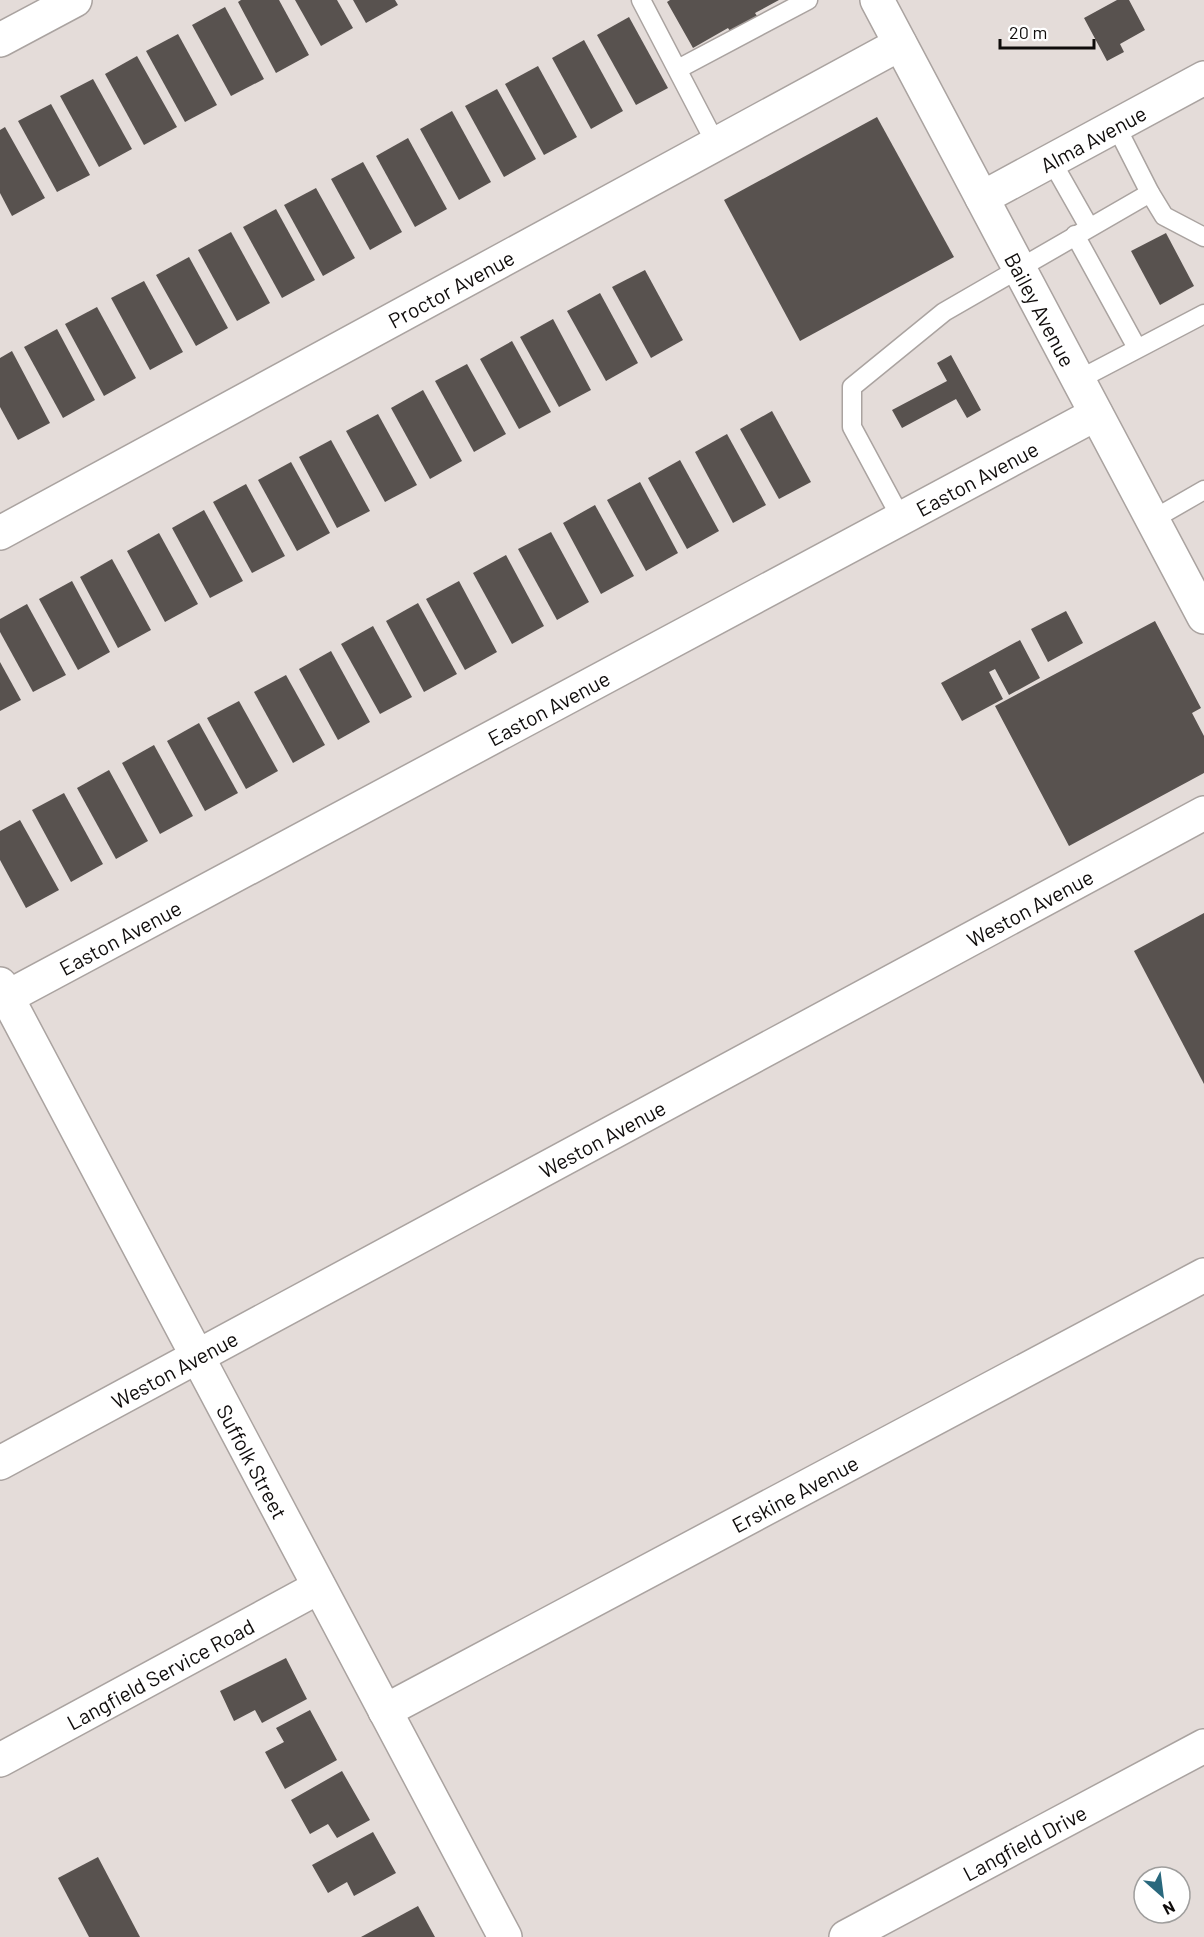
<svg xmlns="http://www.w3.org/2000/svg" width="1204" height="1937" viewBox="0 0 1204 1937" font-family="Barlow,sans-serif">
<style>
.building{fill:#58524f}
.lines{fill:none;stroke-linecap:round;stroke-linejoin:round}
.service-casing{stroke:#aaa3a0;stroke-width:21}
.minor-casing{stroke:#aaa3a0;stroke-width:36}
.primary-casing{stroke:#aaa3a0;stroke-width:36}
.service{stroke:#fff;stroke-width:18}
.minor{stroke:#fff;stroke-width:33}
.primary{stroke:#fff;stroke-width:33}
.labels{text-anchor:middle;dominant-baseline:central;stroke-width:6;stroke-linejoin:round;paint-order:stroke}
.street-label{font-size:21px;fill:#0f0c0b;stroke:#fff}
</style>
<rect width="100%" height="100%" fill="#e4dcd9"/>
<g class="building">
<path d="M241,0H279L309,55L276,73L238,2Z"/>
<path d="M295,0H337L353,28L321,46Z"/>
<path d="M353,0H395L398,5L366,23Z"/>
<path d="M670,0H779L755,13L759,19L732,34L728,28L693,48L667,2Z"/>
<path d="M1117,0H1129L1145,30L1120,44L1124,52L1107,61L1084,18Z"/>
<path d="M225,7L264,79L231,96L192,25Z"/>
<path d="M629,17L668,88L636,105L597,35Z"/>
<path d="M178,34L217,105L185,122L146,51Z"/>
<path d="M584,40L623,111L591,129L552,58Z"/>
<path d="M137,56L177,127L144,145L105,74Z"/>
<path d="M538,66L577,137L544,155L505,84Z"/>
<path d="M93,79L132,149L99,167L60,96Z"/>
<path d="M497,89L536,159L504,177L465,106Z"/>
<path d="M51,104L90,175L57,192L18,121Z"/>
<path d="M452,111L491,182L459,200L420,129Z"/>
<path d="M877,117L954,257L800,341L724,200Z"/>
<path d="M5,127L45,198L12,216L0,193V130Z"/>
<path d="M408,138L447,209L415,227L376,156Z"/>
<path d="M363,162L402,232L370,250L331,179Z"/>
<path d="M316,188L355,258L323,276L284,205Z"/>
<path d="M276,209L315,280L282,298L243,227Z"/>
<path d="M231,232L270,303L237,321L198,250Z"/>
<path d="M1166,233L1194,286L1160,305L1131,251Z"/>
<path d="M189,257L228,328L196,346L156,275Z"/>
<path d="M645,270L683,340L651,358L612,287Z"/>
<path d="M144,281L183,352L150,370L111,298Z"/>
<path d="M600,293L638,363L606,381L567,311Z"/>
<path d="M97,307L136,378L104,396L65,324Z"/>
<path d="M553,319L591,390L559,407L520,337Z"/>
<path d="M57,329L95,400L63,418L24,347Z"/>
<path d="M512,341L551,412L519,429L480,359Z"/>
<path d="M12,351L50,423L18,440L0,407V358Z"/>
<path d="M951,355L981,410L967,418L956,399L902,428L892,410L947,381L937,363Z"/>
<path d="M467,364L506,434L474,452L435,381Z"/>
<path d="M423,390L462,461L430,479L391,408Z"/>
<path d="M772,411L811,482L779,499L740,429Z"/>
<path d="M378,414L417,485L385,502L346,431Z"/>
<path d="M727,434L766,505L733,523L695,452Z"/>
<path d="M331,440L370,511L337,528L299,457Z"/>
<path d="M680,460L719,531L687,549L648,478Z"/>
<path d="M291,462L330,533L297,551L258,480Z"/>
<path d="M640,482L678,553L646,571L607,500Z"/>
<path d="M246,484L285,556L252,573L213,502Z"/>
<path d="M595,505L634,576L601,594L563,523Z"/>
<path d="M204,510L243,581L210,598L172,528Z"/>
<path d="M551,532L589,602L557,620L518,549Z"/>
<path d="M159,533L198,604L165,622L127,551Z"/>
<path d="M506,555L544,626L512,644L473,573Z"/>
<path d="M112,559L151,630L118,648L80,577Z"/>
<path d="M72,581L110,652L78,670L39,599Z"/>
<path d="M459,581L497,652L465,670L426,599Z"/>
<path d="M418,603L457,674L424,692L386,621Z"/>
<path d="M27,604L66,675L33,692L0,632V619Z"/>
<path d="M1066,611L1083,643L1048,662L1031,629Z"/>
<path d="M1155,621L1201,708L1192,713L1204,736V773L1069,846L995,706Z"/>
<path d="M373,626L412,697L380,714L341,644Z"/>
<path d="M1020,640L1040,678L1009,695L995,669L989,672L1003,699L962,721L941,683Z"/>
<path d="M331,651L370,722L338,740L299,669Z"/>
<path d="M0,662L21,700L0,711Z"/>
<path d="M286,675L325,745L293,763L254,692Z"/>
<path d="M239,701L278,771L246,789L207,718Z"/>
<path d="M199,723L238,793L205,811L167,741Z"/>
<path d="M154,745L193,816L160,834L122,763Z"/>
<path d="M109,770L148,841L116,859L77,788Z"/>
<path d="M64,793L103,864L71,882L32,810Z"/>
<path d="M20,820L59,890L26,908L0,860V831Z"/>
<path d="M1204,913V1084L1134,951Z"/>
<path d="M286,1658L307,1699L262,1723L255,1710L234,1721L220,1691Z"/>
<path d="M310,1710L337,1760L285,1789L265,1752L284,1742L276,1728Z"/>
<path d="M342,1771L370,1820L337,1838L328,1824L310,1834L291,1800Z"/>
<path d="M373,1832L396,1873L354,1896L347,1882L328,1893L312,1865Z"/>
<path d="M98,1857L140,1937H89L58,1878Z"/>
<path d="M418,1906L435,1937H361Z"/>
</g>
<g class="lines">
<defs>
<g id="service">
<path d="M641,0L716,144"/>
<path d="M678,69L808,0"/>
<path d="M1116,126L1150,193"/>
<path d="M1051,160L1089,227"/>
<path d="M1075,235L1137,348"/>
<path d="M1078,380L1204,314"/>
<path d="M901,518L852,427V387L944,312L1150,193L1164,216L1204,237"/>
<path d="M1152,520L1204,490"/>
</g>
<g id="minor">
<path d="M0,40L75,0"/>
<path id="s1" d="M982,198L1204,78"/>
<path id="s2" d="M0,533L900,44"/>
<path id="s3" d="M0,984L505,1937"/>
<path id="s4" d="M0,1001L1096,414"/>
<path id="s5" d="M0,1463L1204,813"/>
<path id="s6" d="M385,1711L1204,1275"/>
<path id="s7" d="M0,1760L319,1587"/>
<path id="s8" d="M846,1937L1204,1746"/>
</g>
<g id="primary">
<path id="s9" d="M877,0L1204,617"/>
</g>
</defs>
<use href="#service" class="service-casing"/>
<use href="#minor" class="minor-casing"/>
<use href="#primary" class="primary-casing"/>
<use href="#service" class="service"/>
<use href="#minor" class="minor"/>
<use href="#primary" class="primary"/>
</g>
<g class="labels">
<g class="street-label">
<text stroke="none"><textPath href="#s1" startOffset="126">Alma Avenue</textPath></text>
<text stroke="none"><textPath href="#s2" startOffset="513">Proctor Avenue</textPath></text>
<text stroke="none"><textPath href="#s9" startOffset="350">Bailey Avenue</textPath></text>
<text stroke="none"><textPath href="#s4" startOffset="1108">Easton Avenue</textPath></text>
<text stroke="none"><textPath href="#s4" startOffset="622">Easton Avenue</textPath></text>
<text stroke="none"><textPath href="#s5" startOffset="1170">Weston Avenue</textPath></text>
<text stroke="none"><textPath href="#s4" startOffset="136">Easton Avenue</textPath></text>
<text stroke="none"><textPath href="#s5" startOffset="684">Weston Avenue</textPath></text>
<text stroke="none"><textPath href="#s5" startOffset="198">Weston Avenue</textPath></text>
<text stroke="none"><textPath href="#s3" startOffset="540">Suffolk Street</textPath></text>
<text stroke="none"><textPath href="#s6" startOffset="464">Erskine Avenue</textPath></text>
<text stroke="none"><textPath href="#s7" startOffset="182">Langfield Service Road</textPath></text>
<text stroke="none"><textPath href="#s8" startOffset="202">Langfield Drive</textPath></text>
</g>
</g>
<g transform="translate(1162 1895) rotate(152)"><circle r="28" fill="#ffffff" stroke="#9f9e9d" stroke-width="1.5"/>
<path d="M0-4.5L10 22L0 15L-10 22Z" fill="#29687d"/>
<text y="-9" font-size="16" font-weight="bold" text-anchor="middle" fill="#0f0c0b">N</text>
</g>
<path d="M1000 39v9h94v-9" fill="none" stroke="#0f0c0b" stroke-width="3"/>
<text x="1009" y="39" font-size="18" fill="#0f0c0b" stroke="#ffffff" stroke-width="4.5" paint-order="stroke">20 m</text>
</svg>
